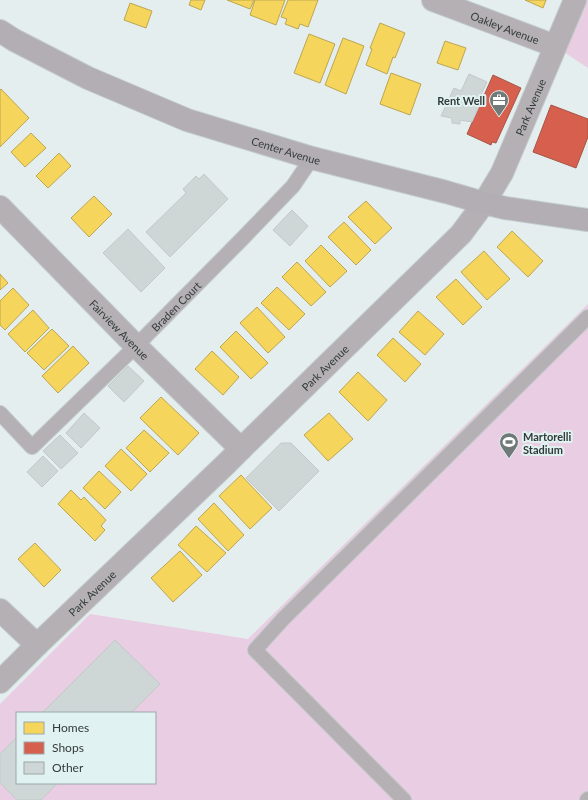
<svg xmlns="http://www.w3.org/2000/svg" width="588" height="800" viewBox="0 0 588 800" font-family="Lato,sans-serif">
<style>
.green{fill:#e9cde2;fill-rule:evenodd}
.homes{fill:#f6d55c;stroke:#bca652}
.shops{fill:#d6604d;stroke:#a55547}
.building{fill:#cfd6d6;stroke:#c1c9c9}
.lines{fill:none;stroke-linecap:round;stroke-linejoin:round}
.lane-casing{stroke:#c1c9c9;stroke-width:16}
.street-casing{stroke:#c1c9c9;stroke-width:24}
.secondary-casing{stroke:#c1c9c9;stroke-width:24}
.lane{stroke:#b4b0b4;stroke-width:14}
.street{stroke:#b4b0b4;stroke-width:22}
.secondary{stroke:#b2aeb3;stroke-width:22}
.labels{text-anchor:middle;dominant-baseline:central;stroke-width:4;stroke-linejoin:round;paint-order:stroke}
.street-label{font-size:11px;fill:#333a3a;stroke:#e0f2f1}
.poi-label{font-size:11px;font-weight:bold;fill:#333a3a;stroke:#e0f2f1;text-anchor:end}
</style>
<rect width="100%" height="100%" fill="#e4eeee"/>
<g class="green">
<path d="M585,0H588V68L564,52Z"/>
<path d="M588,304V800H0V704L90,614L248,639ZM17,713H155V783H17Z"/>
</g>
<g class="homes">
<path d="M191,0H205L201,10L189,5Z"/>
<path d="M227,0H254L250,9Z"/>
<path d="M255,0H285L276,25L250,15Z"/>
<path d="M288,0H318L308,27L300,24L298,29L285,24L287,19L281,17Z"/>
<path d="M525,0H546L543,8Z"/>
<path d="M130,3L152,11L146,28L124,20Z"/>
<path d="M380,23L405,33L395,58L393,57L387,74L366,65L372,49L370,48Z"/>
<path d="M309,34L335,44L320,83L294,73Z"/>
<path d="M343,38L364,46L346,94L325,85Z"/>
<path d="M445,41L466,48L458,70L437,63Z"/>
<path d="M391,73L421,84L410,115L380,104Z"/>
<path d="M1,89L29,118L0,147V90Z"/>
<path d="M31,133L46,148L25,167L11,152Z"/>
<path d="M59,153L71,166L48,188L36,176Z"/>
<path d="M94,196L112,214L89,237L71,218Z"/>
<path d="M366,201L392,228L375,244L348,217Z"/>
<path d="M344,222L371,250L356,265L328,237Z"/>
<path d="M512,231L543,261L528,277L497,247Z"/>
<path d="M321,245L347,271L330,287L305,261Z"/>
<path d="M484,251L510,279L487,300L461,272Z"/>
<path d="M297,262L326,292L311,306L282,277Z"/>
<path d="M0,274L8,283L0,290Z"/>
<path d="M456,279L482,307L463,325L436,297Z"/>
<path d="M277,287L305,314L289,330L261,303Z"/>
<path d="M13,288L29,305L5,330L0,325V301Z"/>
<path d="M257,307L285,337L268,353L240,323Z"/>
<path d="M33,310L49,328L25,352L8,334Z"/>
<path d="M418,311L444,334L425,355L399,332Z"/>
<path d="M52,329L69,346L44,370L27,353Z"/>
<path d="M236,331L268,363L251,379L220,347Z"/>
<path d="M393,338L421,364L405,382L377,355Z"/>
<path d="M73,346L89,363L58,393L42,376Z"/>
<path d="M212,351L239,377L223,395L195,369Z"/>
<path d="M358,372L387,400L368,421L339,392Z"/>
<path d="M161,397L199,433L178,455L140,418Z"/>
<path d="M329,413L353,439L328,461L304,435Z"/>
<path d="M144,430L169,453L150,472L126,448Z"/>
<path d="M121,449L147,474L131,491L105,466Z"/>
<path d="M99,471L121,492L105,509L83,488Z"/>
<path d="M241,475L272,508L250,529L219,496Z"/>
<path d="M71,490L81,500L84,497L106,520L101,526L105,530L95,541L58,504Z"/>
<path d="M214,503L244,535L228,551L198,519Z"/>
<path d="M196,526L226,553L207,572L178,545Z"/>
<path d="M35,543L61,570L44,587L18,559Z"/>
<path d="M180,551L202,575L173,602L151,578Z"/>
</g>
<g class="shops">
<path d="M493,75L521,88L496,143L492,142L491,145L467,134Z"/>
<path d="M551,105L588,119V137L576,168L533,152Z"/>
</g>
<g class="building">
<path d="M469,74L487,82L479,99L482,100L472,122L460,120V124L452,123V118L441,116L454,88L461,91Z"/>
<path d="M204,174L228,199L170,257L146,232L186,193L183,189L196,176L199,179Z"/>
<path d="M292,210L308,226L290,246L273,230Z"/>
<path d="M128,229L165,268L141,292L103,253Z"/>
<path d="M128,366L144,381L124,402L108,386Z"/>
<path d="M84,413L100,428L81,448L66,433Z"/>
<path d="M60,435L78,453L61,469L43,451Z"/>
<path d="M281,443H291L319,471L279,511L246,478Z"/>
<path d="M43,456L58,471L42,487L27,472Z"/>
<path d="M115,640L160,684L132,712L133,713H42Z"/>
<path d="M17,737V783H58L41,800H17L0,783V754Z"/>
</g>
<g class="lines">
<defs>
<g id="lane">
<path id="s1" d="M0,413L32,447L136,346L243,238L293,186L312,158"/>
<path d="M404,800L255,650L283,619L588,317"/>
<path d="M587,800L588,799"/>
</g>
<g id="street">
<path id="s2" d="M433,0L555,46"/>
<path id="s3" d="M0,207L136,346L241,449"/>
<path d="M0,610L37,645"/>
<path id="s4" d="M0,682L37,645L226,464L241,449L461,234L484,203L502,173L575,0"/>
</g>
<g id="secondary">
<path id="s5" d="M0,31L14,40L88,78L187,120L312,158L446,192L484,203L505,208L588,220"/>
</g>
</defs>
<use href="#lane" class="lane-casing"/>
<use href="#street" class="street-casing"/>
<use href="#secondary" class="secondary-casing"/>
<use href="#lane" class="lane"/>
<use href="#street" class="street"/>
<use href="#secondary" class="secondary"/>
</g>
<defs>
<symbol id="office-pin" viewBox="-11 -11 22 30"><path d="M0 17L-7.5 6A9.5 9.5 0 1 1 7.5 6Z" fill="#717979" stroke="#e0f2f1"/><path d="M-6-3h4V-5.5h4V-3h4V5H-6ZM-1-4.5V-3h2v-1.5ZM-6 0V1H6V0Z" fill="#fff"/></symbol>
<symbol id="stadium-pin" viewBox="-11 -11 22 30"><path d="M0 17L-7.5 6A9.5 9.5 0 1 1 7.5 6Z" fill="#717979" stroke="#e0f2f1"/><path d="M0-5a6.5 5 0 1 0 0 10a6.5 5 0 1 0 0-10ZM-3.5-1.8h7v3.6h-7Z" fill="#fff"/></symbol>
</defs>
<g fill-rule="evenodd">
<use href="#office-pin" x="488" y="89" width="22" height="30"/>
<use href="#stadium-pin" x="498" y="431" width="22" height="30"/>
</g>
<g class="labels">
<g class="street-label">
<text stroke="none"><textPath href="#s2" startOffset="77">Oakley Avenue</textPath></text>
<text stroke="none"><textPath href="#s4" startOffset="788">Park Avenue</textPath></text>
<text stroke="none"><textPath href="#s5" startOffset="311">Center Avenue</textPath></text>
<text stroke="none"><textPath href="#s1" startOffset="248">Braden Court</textPath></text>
<text stroke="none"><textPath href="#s3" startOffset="171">Fairview Avenue</textPath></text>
<text stroke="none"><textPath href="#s4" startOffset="452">Park Avenue</textPath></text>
<text stroke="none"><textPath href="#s4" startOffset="128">Park Avenue</textPath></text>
</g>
<g class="poi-label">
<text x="485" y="100">Rent Well</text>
<text x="523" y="436" text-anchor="start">Martorelli<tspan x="523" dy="13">Stadium</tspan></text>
</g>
</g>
<rect x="16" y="712" width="140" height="72" fill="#e0f2f1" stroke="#9ba8a8"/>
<rect x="24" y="722" width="20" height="12" fill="#f6d55c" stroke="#9ba8a8"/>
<text x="52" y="732" font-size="12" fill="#333a3a">Homes</text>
<rect x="24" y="742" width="20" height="12" fill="#d6604d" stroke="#9ba8a8"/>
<text x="52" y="752" font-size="12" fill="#333a3a">Shops</text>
<rect x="24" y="762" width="20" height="12" fill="#cfd6d6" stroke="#9ba8a8"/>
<text x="52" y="772" font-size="12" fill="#333a3a">Other</text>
</svg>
